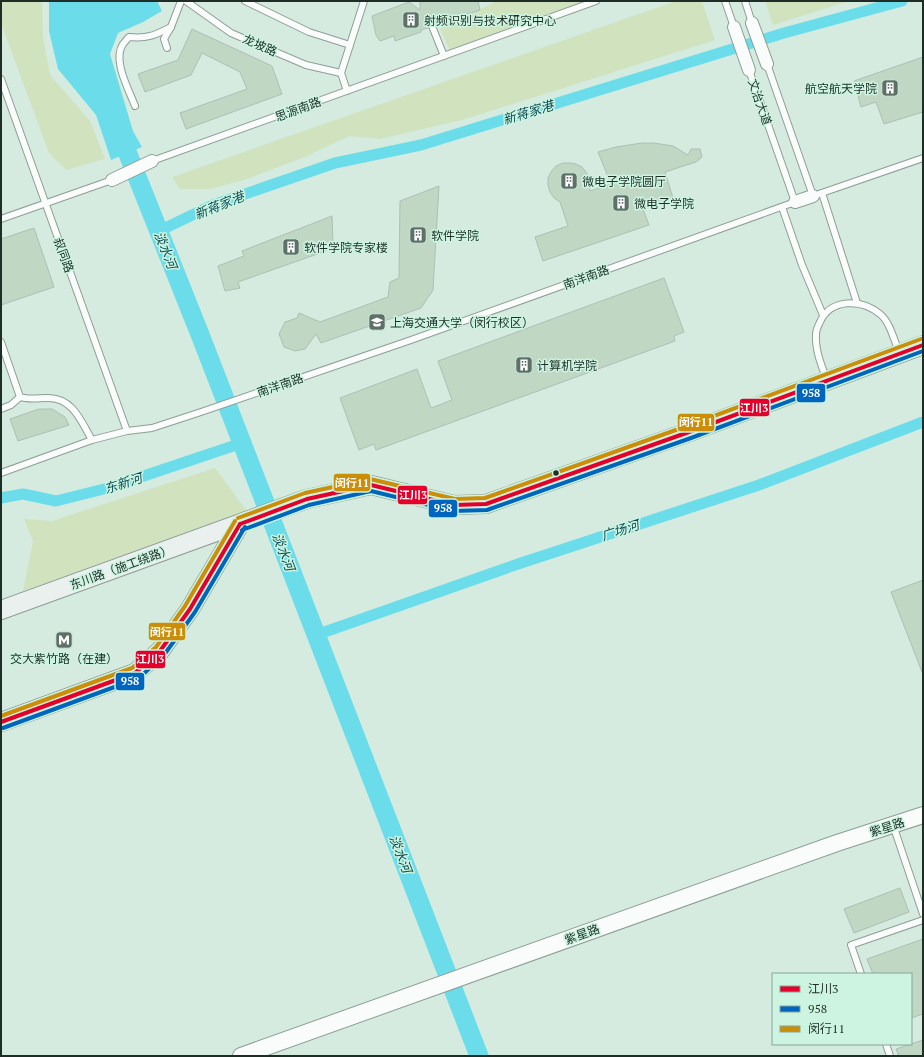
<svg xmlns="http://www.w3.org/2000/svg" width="924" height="1057" viewBox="0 0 924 1057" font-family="'PT Serif','Noto Sans SC',serif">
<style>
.green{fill:#d0e3be}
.water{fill:#6bddea}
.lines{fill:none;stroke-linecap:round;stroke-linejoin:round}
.canal{stroke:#6bddea;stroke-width:11}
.river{stroke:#6bddea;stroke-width:19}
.building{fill:#c0d7c4;stroke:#afbeb4}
.service-casing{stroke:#8e9e96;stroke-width:8}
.minor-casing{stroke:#8e9e96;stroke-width:14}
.tertiary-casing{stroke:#8e9e96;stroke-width:18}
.secondary-casing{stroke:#8e9e96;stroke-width:20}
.service{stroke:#f9fcfa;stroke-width:6}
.minor{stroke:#f9fcfa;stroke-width:12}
.tertiary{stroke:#f9fcfa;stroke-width:16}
.secondary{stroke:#e9f0ee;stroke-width:18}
.bus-1-casing{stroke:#ccf4e1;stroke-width:7}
.bus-2-casing{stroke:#ccf4e1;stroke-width:7}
.bus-3-casing{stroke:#ccf4e1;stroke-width:7}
.bus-1{stroke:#e4002b;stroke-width:4}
.bus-2{stroke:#0065bd;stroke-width:4}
.bus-3{stroke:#cc8e08;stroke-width:4}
.bus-dot{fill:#1e2e27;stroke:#ccf4e1;stroke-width:1.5}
.labels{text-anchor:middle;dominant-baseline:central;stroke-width:3;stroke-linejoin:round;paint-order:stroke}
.poi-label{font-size:12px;fill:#1e2e27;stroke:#ccf4e1;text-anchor:start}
.street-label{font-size:12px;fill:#1e2e27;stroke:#ccf4e1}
.water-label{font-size:13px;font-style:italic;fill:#0b4d56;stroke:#ccf4e1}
.line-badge{stroke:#ccf4e1;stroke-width:1.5}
.badge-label{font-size:11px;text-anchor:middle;font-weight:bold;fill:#fff}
</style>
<rect width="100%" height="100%" fill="#d5ebe0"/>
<g class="green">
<path d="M1,1H42L43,37L50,75L90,121L105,159L66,170L49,153L1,23Z"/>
<path d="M492,1H596L451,53L440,29L493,3Z"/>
<path d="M676,1H702L715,40L462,120L380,139L349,136L305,157L244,180L211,189H180L172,177Z"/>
<path d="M765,1H849L773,25Z"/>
<path d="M215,468L249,514L23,591L33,541L24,519L52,521Z"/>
</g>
<path class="water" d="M49,1H157L162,11L143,22L118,33L110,54L133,131L142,147L111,160L96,115L58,69L49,31Z"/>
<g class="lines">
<g class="canal">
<path d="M159,231L213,205L335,163L421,145L784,33L902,1"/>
<path d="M1,498L23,494L56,501L108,488L242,443"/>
<path d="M316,635L518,564L759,485L923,422"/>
</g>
<path class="river" d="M118,129L201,337L479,1056"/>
</g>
<g class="building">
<path d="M420,1H478L480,10L436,24L434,22H431L428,24V28L421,30V32L395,41L394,36L380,41L376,35L372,16L409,2L420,10Z"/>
<path d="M192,29L272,66L282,94L186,129L180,113L247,89L240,72L202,53L191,75L145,92L138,74L178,60Z"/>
<path d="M923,57V112L884,124L876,102L861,107L854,81Z"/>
<path d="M642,143H654L673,146L688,155L691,149H700L702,157L696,162L665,172L673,198L643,209L649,225L543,261L535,237L568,226L560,202L554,198L550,192L548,185V178L551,172L556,166L563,163H570L576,164L582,167L586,172L589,178L590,191L611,184L598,152L616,147Z"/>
<path d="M439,186L433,290L421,308L321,343L316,334L305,349L295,351L284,347L279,334L285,322L297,318L299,313L320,322L388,297L390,282L399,278L400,201Z"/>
<path d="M332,216L333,244L326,251L238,282L240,288L225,291L218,266L244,256L242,251Z"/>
<path d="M34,228L54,287L1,305V239Z"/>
<path d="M664,278L684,332L674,336L675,341L376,450L374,444L359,450L340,398L417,369L431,408L452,400L438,361Z"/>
<path d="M39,409H52L65,417L69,425L18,441L10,419Z"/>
<path d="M923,580V672H922L891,592Z"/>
<path d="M900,888L909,912L854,933L844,909Z"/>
<path d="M923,939V1014L911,1018V974H873L867,959Z"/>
<path d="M923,1040V1056H899L896,1049Z"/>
</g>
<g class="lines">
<defs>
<g id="service">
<path d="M186,1L231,33L306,65L341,73"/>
<path d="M245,1L309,32L350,45"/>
<path d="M725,1L734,27"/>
<path d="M745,1L752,23"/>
<path d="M432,26L444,56"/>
<path d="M167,48L164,39L171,27L181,1"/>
<path d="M767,64L813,196L923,158"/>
<path d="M1,79L127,431"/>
<path d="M347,91L341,73L364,1"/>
<path d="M135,106C129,90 112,60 123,44C125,42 127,39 129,37C148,39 155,35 171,27"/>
<path d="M152,161L596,1"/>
<path d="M822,193L857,303"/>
<path d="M782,207L802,265L823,315"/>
<path d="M1,219L112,180"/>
<path d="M1,342L20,397C29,400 38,398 48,398C73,398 81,421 92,440"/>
<path d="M826,378C821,364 815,350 816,334C816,330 818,326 820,322C830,299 861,298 880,314C890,322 894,340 899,352"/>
<path d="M1,409L11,405L20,397"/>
<path d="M1,473L92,440L127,431L152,428L201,412L411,340L795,202L749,70"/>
<path d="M893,825L923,914"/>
<path d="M861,974L851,945L923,920"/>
<path d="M886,1044L890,1056"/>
</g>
<g id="minor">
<path d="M752,23L767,64"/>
<path d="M734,27L749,70"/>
<path d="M112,180L152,161"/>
<path d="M795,202L813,196"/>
</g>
<path id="tertiary" d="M241,1056L837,843L923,815"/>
<g id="secondary">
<path d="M1,610L307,499L371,485L454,505L486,504L689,432L923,345"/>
<path d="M1,722L135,673L160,651L190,609L240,524"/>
</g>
</defs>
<use href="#service" class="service-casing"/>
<use href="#minor" class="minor-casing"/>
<use href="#tertiary" class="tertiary-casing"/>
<use href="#secondary" class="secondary-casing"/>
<use href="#service" class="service"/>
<use href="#minor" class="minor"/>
<use href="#tertiary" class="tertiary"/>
<use href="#secondary" class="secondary"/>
<defs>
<g id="bus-1">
<path d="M240,524L307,499L371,485L454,505L486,504L689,432L923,345"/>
<path d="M1,722L135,673L160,651L190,609L240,524"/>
</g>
<g id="bus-2">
<path d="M242,530L309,505L371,491L453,511L487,510L691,438L923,351"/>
<path d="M3,728L139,678L164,655L195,612L245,527"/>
</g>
<g id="bus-3">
<path d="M238,518L305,493L370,479L455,499L485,498L687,426L921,339"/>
<path d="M1,716L132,668L156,647L185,606L235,521"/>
</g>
</defs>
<use href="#bus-1" class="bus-1-casing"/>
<use href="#bus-2" class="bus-2-casing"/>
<use href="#bus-3" class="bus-3-casing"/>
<use href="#bus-1" class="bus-1"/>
<use href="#bus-2" class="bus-2"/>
<use href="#bus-3" class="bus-3"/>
</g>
<defs>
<symbol id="building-square" viewBox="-11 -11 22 22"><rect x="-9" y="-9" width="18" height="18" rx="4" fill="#5e7068" stroke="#ccf4e1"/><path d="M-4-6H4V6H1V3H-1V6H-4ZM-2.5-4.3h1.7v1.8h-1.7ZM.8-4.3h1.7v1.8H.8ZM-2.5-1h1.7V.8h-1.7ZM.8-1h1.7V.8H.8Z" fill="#fff"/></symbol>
<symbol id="university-square" viewBox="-11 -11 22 22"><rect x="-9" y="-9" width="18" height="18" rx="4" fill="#5e7068" stroke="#ccf4e1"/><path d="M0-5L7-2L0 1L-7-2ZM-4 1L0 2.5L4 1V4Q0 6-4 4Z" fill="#fff"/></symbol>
<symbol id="metro-square" viewBox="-11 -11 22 22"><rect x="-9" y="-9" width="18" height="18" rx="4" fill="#5e7068" stroke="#ccf4e1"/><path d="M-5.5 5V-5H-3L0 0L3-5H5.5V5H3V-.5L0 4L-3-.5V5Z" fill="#fff"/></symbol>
</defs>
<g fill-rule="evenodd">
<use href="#building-square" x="401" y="10" width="20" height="20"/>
<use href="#building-square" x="880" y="78" width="20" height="20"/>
<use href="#building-square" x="559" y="171" width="20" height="20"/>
<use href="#building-square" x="611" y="193" width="20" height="20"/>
<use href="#building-square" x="408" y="225" width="20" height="20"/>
<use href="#building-square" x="281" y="237" width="20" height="20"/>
<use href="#university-square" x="367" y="312" width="20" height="20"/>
<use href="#building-square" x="514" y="355" width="20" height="20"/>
<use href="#metro-square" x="54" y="630" width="20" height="20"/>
</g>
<circle class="bus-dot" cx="556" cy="473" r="3.5"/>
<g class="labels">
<g class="poi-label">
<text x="424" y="20">射频识别与技术研究中心</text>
<text x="877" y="88" text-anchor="end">航空航天学院</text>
<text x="582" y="181">微电子学院圆厅</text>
<text x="634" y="203">微电子学院</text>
<text x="431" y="235">软件学院</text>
<text x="304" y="247">软件学院专家楼</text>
<text x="390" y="322">上海交通大学（闵行校区）</text>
<text x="537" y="365">计算机学院</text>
<text x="64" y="658" text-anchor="middle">交大紫竹路（在建）</text>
</g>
<g class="street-label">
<text transform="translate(260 45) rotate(24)">龙坡路</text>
<text transform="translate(760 102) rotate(71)">文治大道</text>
<text transform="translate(298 109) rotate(-20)">思源南路</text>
<text transform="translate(64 255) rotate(70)">叔同路</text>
<text transform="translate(586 277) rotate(-20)">南洋南路</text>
<text transform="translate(280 385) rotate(-19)">南洋南路</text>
<text transform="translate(121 567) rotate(-20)">东川路（施工绕路）</text>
<text transform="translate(887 827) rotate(-18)">紫星路</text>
<text transform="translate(582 934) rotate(-20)">紫星路</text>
</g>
<g class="water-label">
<text transform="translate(528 112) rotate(-17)">新蒋家港</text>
<text transform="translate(219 205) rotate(-22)">新蒋家港</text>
<text transform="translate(166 250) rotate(68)">淡水河</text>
<text transform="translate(123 483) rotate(-18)">东新河</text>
<text transform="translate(620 530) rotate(-18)">广场河</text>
<text transform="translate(284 552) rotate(69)">淡水河</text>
<text transform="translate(401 854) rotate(69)">淡水河</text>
</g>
</g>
<g class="line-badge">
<rect x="796" y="383" width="30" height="20" rx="4" fill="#0065bd"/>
<rect x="739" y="398" width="31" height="19" rx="4" fill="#e4002b"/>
<rect x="677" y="413" width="38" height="19" rx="4" fill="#cc8e08"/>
<rect x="333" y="473" width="38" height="19" rx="4" fill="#cc8e08"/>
<rect x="397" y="485" width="31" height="20" rx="4" fill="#e4002b"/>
<rect x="428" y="499" width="30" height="19" rx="4" fill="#0065bd"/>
<rect x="148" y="622" width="38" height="19" rx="4" fill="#cc8e08"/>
<rect x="135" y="650" width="31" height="19" rx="4" fill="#e4002b"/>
<rect x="115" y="672" width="30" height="19" rx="4" fill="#0065bd"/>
</g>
<g class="badge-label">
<text x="811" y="397">958</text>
<text x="754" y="412">江川3</text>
<text x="696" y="426">闵行11</text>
<text x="352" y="487">闵行11</text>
<text x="413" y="499">江川3</text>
<text x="443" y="512">958</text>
<text x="167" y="636">闵行11</text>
<text x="150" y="663">江川3</text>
<text x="130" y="685">958</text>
</g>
<rect width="924" height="1057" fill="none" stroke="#1e2e27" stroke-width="4"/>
<rect x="772" y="973" width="140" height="72" fill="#ccf4e1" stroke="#86a597"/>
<rect x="780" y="986" width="20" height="6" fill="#e4002b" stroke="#86a597"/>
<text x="808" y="993" font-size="12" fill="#1e2e27">江川3</text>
<rect x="780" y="1006" width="20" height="6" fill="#0065bd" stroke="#86a597"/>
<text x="808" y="1013" font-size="12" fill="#1e2e27">958</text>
<rect x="780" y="1026" width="20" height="6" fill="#cc8e08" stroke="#86a597"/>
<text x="808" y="1033" font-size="12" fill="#1e2e27">闵行11</text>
</svg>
